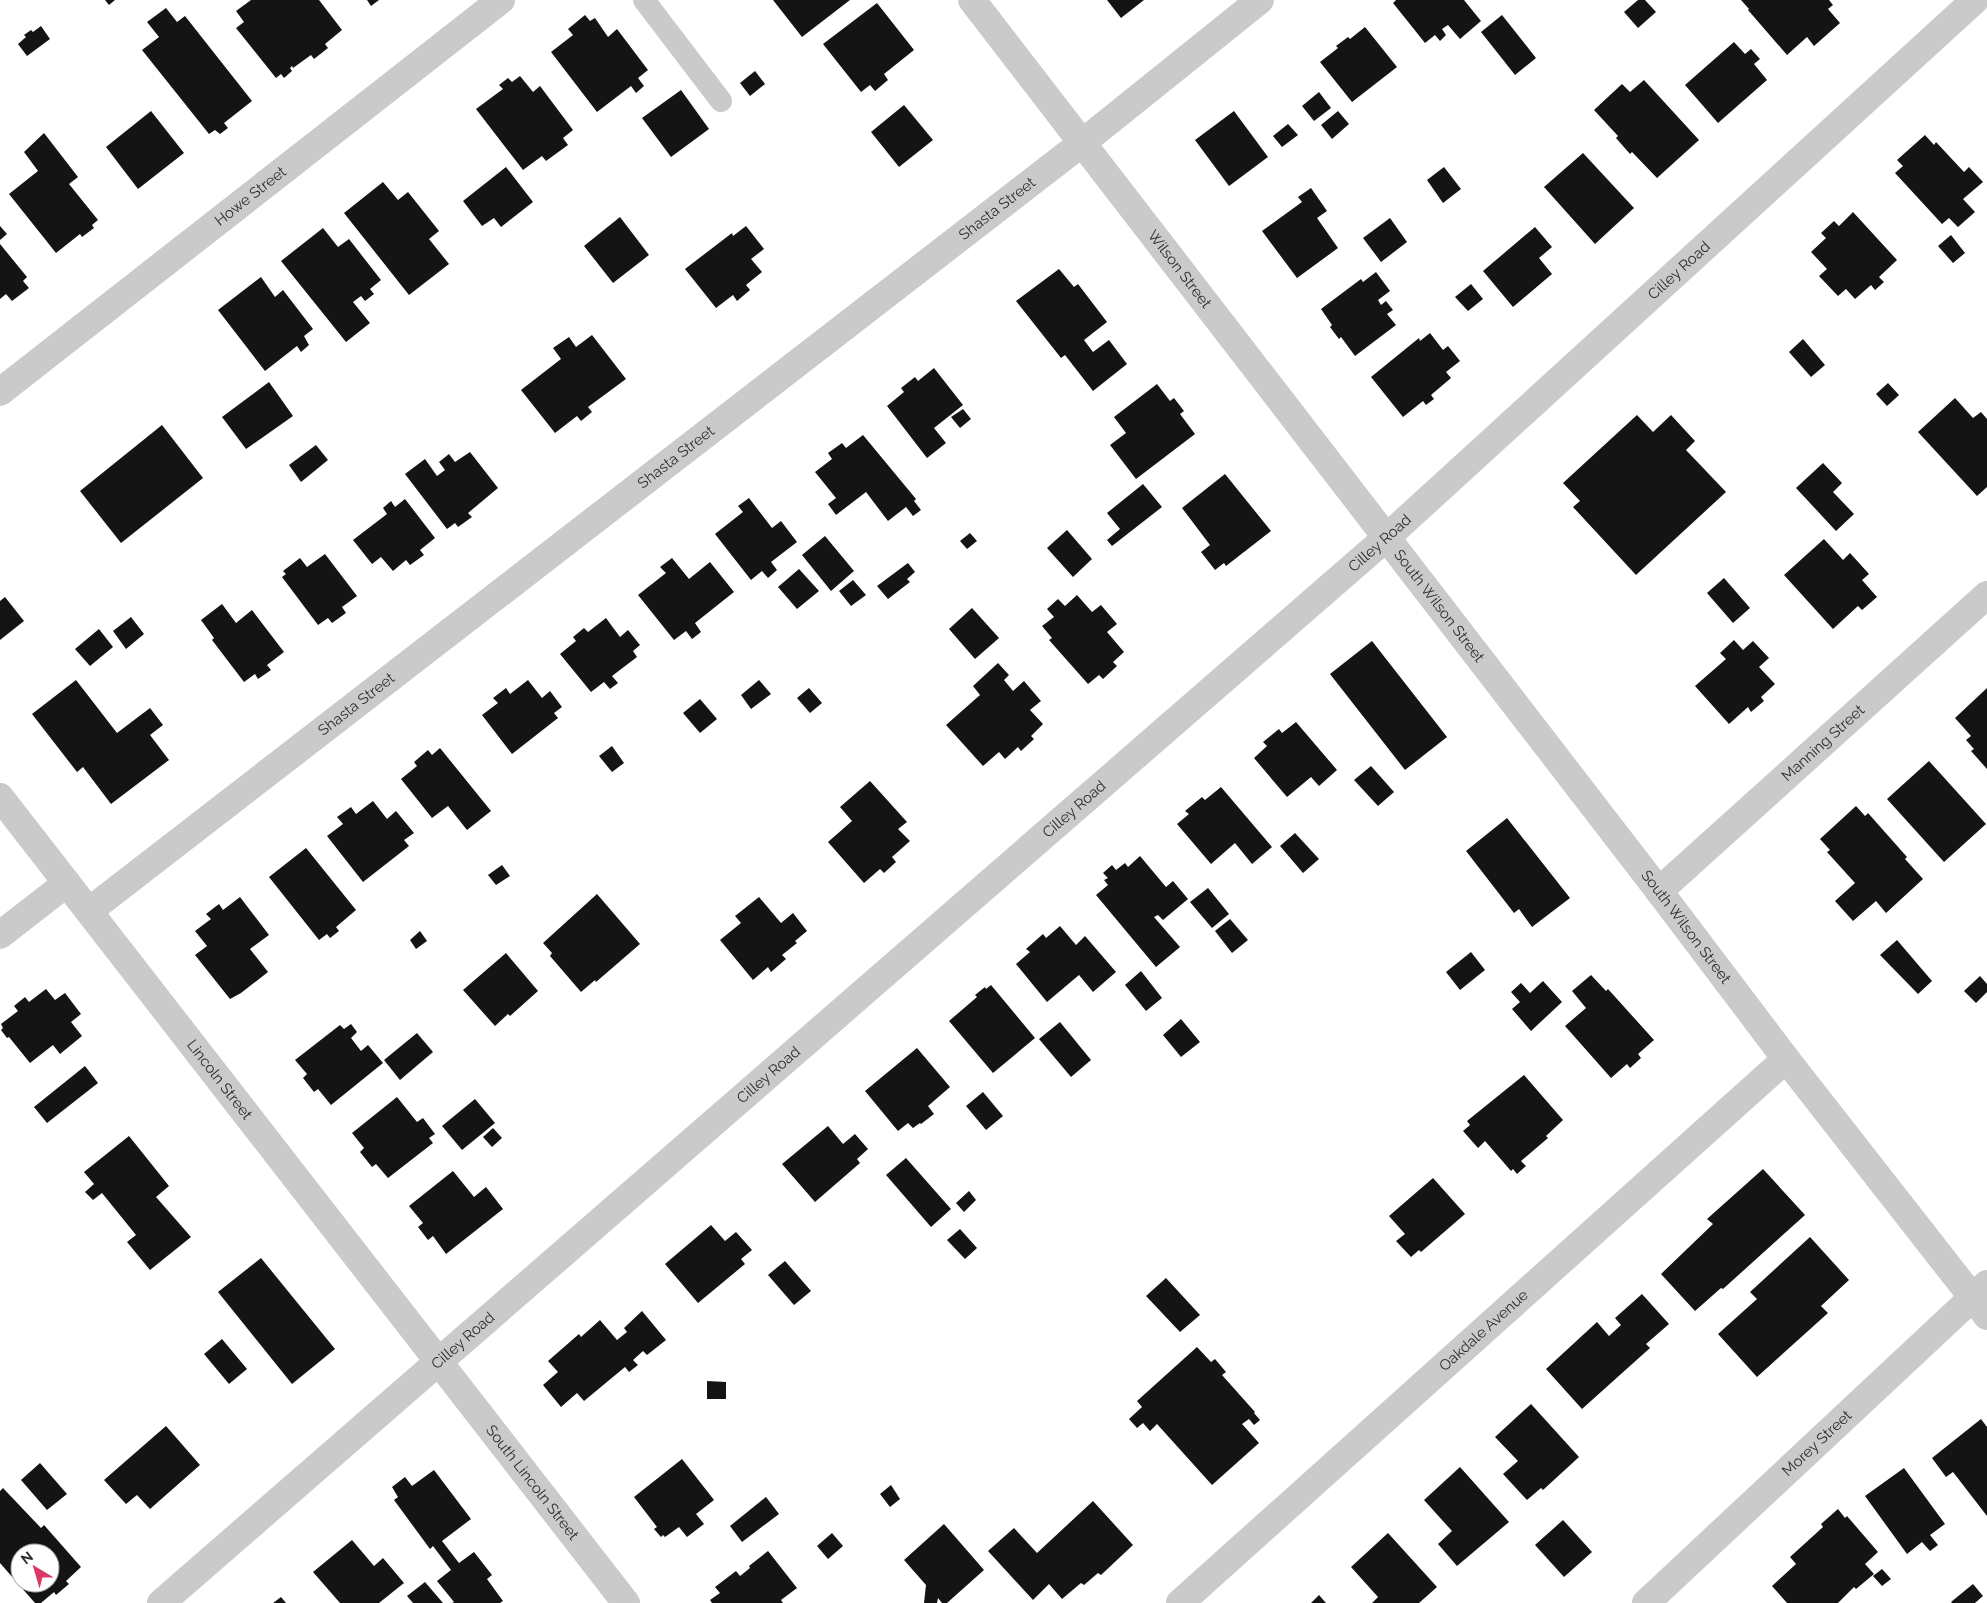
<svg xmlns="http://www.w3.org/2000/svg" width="1987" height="1603" viewBox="0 0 1987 1603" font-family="Raleway,sans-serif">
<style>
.building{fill:#141414;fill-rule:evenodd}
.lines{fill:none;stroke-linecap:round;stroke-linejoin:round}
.service{stroke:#cacaca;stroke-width:22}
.minor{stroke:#cacaca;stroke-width:28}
.tertiary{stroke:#cacaca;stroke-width:28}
.labels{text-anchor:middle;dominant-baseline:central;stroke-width:5;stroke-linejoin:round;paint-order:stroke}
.street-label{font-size:15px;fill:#2d2d2d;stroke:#fff}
</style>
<rect width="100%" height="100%" fill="#fff"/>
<g class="building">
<path d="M105,0H115L109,5Z"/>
<path d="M251,0H319L342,30L325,44L328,48L314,59L311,55L293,68L292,66L290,68L292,71L284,78L281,74L276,78L236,28L244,22L236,11Z"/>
<path d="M367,0H379L371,6Z"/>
<path d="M773,0H850L802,37Z"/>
<path d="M1107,0H1144L1121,18Z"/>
<path d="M1396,0H1464L1481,21L1460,39L1448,25L1442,29L1446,35L1440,41L1435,35L1425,43L1393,3Z"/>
<path d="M1638,0H1645L1656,12L1638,28L1624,12Z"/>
<path d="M1741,0H1829L1833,5L1828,9L1840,23L1814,46L1807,37L1787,55L1748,10L1749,9Z"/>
<path d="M877,3L914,50L884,74L888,80L875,91L870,85L861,92L823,44Z"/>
<path d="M166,8L177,22L185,16L252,101L224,123L228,128L220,134L215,130L209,134L142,50L159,37L147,22Z"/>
<path d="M585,15L590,21L595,18L608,37L617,29L648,70L638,78L644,86L636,93L631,86L597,112L551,52L573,35L568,29Z"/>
<path d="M1502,15L1536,58L1515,75L1481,32Z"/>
<path d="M41,26L50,39L27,56L18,44L26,37L24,35L31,30L33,32Z"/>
<path d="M1365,27L1397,67L1352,102L1320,62L1338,48L1336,46L1348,37L1350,39Z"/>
<path d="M1734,42L1745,54L1751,49L1760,59L1754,64L1767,80L1718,123L1685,85Z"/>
<path d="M755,71L765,84L750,96L740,83Z"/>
<path d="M520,76L533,92L540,86L573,130L563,138L568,145L546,161L542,156L523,170L476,109L503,89L499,85L508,78L512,82Z"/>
<path d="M1644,80L1699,140L1657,178L1632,152L1630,154L1616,138L1618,136L1594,110L1622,84L1630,92Z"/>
<path d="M681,90L709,129L671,157L642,118Z"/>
<path d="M1319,92L1331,108L1314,121L1302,106Z"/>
<path d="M904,105L933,140L899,167L871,132Z"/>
<path d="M151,111L184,153L138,189L106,147Z"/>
<path d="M1234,111L1268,157L1229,186L1195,140Z"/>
<path d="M1338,111L1349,124L1332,139L1321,125Z"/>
<path d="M1288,124L1298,135L1282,147L1273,136Z"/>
<path d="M44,133L78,177L69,184L98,220L92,225L94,228L82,237L80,234L56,253L9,194L38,171L24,152Z"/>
<path d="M1925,135L1934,145L1936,142L1964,172L1969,167L1983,182L1963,199L1975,212L1958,227L1949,218L1942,224L1895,173L1903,166L1897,160Z"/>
<path d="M1583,153L1634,208L1595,244L1544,187Z"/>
<path d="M506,167L533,202L501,227L494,218L482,226L463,201Z"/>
<path d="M1444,167L1461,189L1443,203L1427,180Z"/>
<path d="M383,182L398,200L408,192L439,231L429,239L449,264L409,295L344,213Z"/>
<path d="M1311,188L1327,211L1317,218L1338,248L1297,278L1262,231L1302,202L1298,197Z"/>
<path d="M1853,212L1897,260L1879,277L1884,282L1875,290L1871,285L1855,299L1846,289L1838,296L1819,276L1827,269L1811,252L1826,238L1821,233L1834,221L1839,226Z"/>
<path d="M620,217L649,255L613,283L584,246Z"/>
<path d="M1390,218L1407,242L1381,262L1363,238Z"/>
<path d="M0,226L7,234L0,240Z"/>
<path d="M746,226L764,249L751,259L762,272L746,285L750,290L737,301L733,295L716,308L685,269L732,233L733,236Z"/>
<path d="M1535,227L1552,247L1539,258L1552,274L1513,307L1483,271Z"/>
<path d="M323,228L338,247L349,239L381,280L370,289L374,294L365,301L361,296L353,302L370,323L346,342L281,261Z"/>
<path d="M1951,235L1965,253L1953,263L1938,246Z"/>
<path d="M0,244L27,277L23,281L29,288L12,301L6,294L0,299Z"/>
<path d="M1059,269L1074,287L1078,284L1107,322L1084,340L1093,352L1109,340L1127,364L1093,391L1065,355L1061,358L1016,301Z"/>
<path d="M1376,272L1390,291L1378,300L1381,305L1386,301L1393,310L1387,314L1396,325L1355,356L1341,337L1339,339L1330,327L1332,325L1321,309L1361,279L1363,282Z"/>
<path d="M261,277L275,297L283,290L313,329L304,336L309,345L301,352L297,346L265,371L218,310Z"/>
<path d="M1471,284L1483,299L1468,311L1455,297Z"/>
<path d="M1430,333L1443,350L1448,346L1460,361L1446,372L1451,378L1431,395L1434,399L1426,405L1423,401L1403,417L1371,377L1419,338L1420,341Z"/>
<path d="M592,335L626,379L588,407L592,412L581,421L577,416L555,433L521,390L561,359L553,348L569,337L576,347Z"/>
<path d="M1803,339L1825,365L1811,377L1789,352Z"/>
<path d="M934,368L963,405L934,428L946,443L927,458L887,406L904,392L901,388L915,377L918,381Z"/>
<path d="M269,382L293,416L246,449L222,417Z"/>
<path d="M1888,383L1899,395L1887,406L1876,394Z"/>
<path d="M1157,384L1170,401L1174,398L1184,411L1180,414L1195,434L1136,479L1110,445L1126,433L1114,417Z"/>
<path d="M1955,398L1973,418L1981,412L1987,419V487L1977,496L1918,432Z"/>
<path d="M963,409L971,419L960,428L951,417Z"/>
<path d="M1637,415L1653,432L1671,415L1695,441L1686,450L1726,492L1636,575L1573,507L1580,501L1563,483Z"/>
<path d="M162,425L203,478L121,543L80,491Z"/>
<path d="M863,435L916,499L914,501L921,510L913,516L906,507L888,521L866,492L836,515L828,504L836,498L815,472L832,459L828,453L842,443L846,448Z"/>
<path d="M316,445L328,460L301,482L289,465Z"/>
<path d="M470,452L498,488L468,513L472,517L458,527L455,523L447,529L405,474L425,459L437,476L445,470L439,462L449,454L455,462Z"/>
<path d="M1823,463L1842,483L1833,492L1854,514L1836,531L1796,488Z"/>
<path d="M1225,474L1271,531L1226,566L1224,563L1215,570L1201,552L1210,545L1182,508Z"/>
<path d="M1143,484L1162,507L1112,546L1107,540L1120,529L1107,513Z"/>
<path d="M749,498L772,528L781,521L797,542L771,562L777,570L768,578L762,571L751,580L715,534L743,512L738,506Z"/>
<path d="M405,499L435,538L420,550L424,555L410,565L406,560L393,571L381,557L372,564L353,540L387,514L383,508L391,501L395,507Z"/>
<path d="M1067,530L1092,559L1073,577L1047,548Z"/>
<path d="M970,533L977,541L967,549L960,541Z"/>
<path d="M825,536L854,571L831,591L802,555Z"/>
<path d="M1824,539L1843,560L1850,553L1869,574L1862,580L1877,597L1862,610L1858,606L1833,629L1784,575Z"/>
<path d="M325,554L357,596L342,607L346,613L332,623L328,618L318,625L282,577L286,574L283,571L300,558L307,567Z"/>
<path d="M672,558L689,579L710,562L734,592L695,623L701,632L692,639L686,631L674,640L638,595L666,573L660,567Z"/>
<path d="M908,563L915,572L907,579L910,582L888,599L877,586Z"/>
<path d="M799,569L819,591L797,609L778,587Z"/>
<path d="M1724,578L1750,608L1733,623L1707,593Z"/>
<path d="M853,580L866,595L851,606L839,591Z"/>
<path d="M1077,595L1092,612L1101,605L1117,624L1107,632L1124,652L1113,662L1117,666L1103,679L1099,675L1088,684L1049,640L1052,638L1042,626L1054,617L1047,609L1058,599L1065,606Z"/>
<path d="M5,597L24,621L0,640V601Z"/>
<path d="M222,604L236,623L252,610L284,652L267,665L271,670L258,679L255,674L244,682L212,640L214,638L201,620Z"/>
<path d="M972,608L999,638L975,659L949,629Z"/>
<path d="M131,617L144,634L126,649L113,631Z"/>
<path d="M606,618L620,637L628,630L640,645L633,651L637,657L612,676L618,683L610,689L604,682L591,692L560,654L576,641L573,637L584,628L588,632Z"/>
<path d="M99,629L113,647L90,666L75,649Z"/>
<path d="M1734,640L1743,650L1753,641L1769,658L1759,667L1775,684L1761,697L1764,701L1751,712L1748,707L1729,724L1695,686L1726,659L1720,653Z"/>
<path d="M1372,641L1447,737L1405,770L1330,674Z"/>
<path d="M998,663L1009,675L1004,680L1013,691L1024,681L1041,701L1030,710L1043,724L1031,736L1034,739L1021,751L1018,747L1005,759L999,752L983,766L946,725L980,695L973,686Z"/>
<path d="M76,680L117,733L150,708L163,725L150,735L169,760L111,804L83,767L77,772L32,714Z"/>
<path d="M528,680L542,698L550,691L562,707L554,713L558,718L512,754L482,715L498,703L493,698L506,688L510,694Z"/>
<path d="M759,680L771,694L751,709L741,695Z"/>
<path d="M809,688L822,703L810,713L797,698Z"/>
<path d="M1987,688V769L1971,751L1974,749L1966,740L1971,736L1955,718Z"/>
<path d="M700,699L717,719L700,733L683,713Z"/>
<path d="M1296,722L1337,770L1319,786L1311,777L1287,797L1254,758L1267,746L1263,742L1279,729L1282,733Z"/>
<path d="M612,746L624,763L612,772L599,756Z"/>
<path d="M440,748L491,811L467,830L448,806L432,818L401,779L417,766L414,762L428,750L432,755Z"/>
<path d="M1929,761L1986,824L1944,862L1887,799Z"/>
<path d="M1371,766L1394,792L1378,806L1354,780Z"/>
<path d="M870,781L907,822L898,829L910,841L892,857L896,862L884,873L880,869L864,883L828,842L852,821L840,807Z"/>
<path d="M1221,787L1272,847L1252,864L1235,843L1211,864L1177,824L1189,814L1185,811L1202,797L1205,800Z"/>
<path d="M373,801L387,819L396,811L414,833L404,840L409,846L363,882L327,836L343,824L337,817L351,807L356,814Z"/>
<path d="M1856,806L1865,816L1868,813L1907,857L1905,859L1923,879L1886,913L1876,901L1853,921L1835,901L1855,883L1827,852L1830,850L1820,839Z"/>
<path d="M1507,818L1570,898L1532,927L1519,909L1514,913L1466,851Z"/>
<path d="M1295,833L1319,859L1303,873L1280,846Z"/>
<path d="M306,848L356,910L336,927L339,931L330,938L327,934L319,940L269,877Z"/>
<path d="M1140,856L1166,887L1173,881L1188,899L1163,920L1158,915L1154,917L1180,947L1156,967L1096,895L1108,885L1104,880L1108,878L1103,873L1112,865L1116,870L1125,863L1128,867Z"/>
<path d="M502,865L510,876L496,885L488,875Z"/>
<path d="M1208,888L1229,914L1212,928L1190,902Z"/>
<path d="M597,894L640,944L596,982L595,980L581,992L550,956L552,953L543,943Z"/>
<path d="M240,897L269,935L250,949L268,972L241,993L230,999L195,955L207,946L195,931L211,919L206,914L219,904L223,910Z"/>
<path d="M759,897L781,923L793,913L807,931L795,941L797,943L782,955L786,959L771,972L768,967L753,980L720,940L741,923L735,916Z"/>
<path d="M1230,919L1248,940L1232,953L1215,931Z"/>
<path d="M1060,926L1076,945L1085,936L1116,972L1093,992L1079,975L1047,1002L1016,964L1030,952L1026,949L1043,934L1046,938Z"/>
<path d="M420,931L427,941L416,949L410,940Z"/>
<path d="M1897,940L1932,981L1918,994L1880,955Z"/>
<path d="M1471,952L1485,970L1460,990L1446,972Z"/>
<path d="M506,953L538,991L510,1016L508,1014L495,1026L463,990Z"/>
<path d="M1141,971L1162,998L1146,1011L1125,985Z"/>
<path d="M1591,975L1606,991L1608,989L1654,1040L1638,1054L1641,1058L1630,1068L1627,1064L1611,1078L1565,1026L1586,1008L1572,991Z"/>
<path d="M1980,976L1987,984V992L1976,1003L1964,991Z"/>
<path d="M1543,981L1562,1002L1531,1031L1512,1009L1520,1002L1511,992L1521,983L1530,993Z"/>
<path d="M991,985L1035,1038L993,1073L949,1021L977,997L975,995L985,987L986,989Z"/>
<path d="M46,989L55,1000L65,993L81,1014L71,1022L82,1036L60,1054L53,1045L30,1063L9,1037L7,1038L1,1030L3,1028L1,1024L18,1011L14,1006L25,997L29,1002Z"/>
<path d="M1181,1019L1200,1042L1181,1057L1163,1035Z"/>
<path d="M1060,1022L1091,1060L1071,1077L1039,1039Z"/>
<path d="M351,1024L357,1032L351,1038L361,1051L368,1045L383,1063L331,1105L318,1089L314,1092L303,1078L307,1074L295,1060L340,1025L344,1029Z"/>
<path d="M417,1033L433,1052L400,1080L384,1060Z"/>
<path d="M917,1048L950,1087L928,1106L934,1114L921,1124L920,1123L913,1128L908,1123L898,1131L865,1091Z"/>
<path d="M85,1066L98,1083L47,1123L34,1107Z"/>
<path d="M1524,1075L1563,1120L1546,1136L1548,1138L1521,1161L1526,1166L1517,1174L1513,1169L1511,1171L1485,1141L1478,1148L1463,1131L1470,1125L1467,1121Z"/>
<path d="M983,1092L1003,1116L986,1130L966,1106Z"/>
<path d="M397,1097L417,1122L423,1118L435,1134L429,1138L433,1143L388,1178L376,1164L372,1167L360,1152L364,1148L352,1133Z"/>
<path d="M475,1099L495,1123L462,1150L442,1126Z"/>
<path d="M828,1126L843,1144L855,1134L868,1149L857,1159L860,1163L815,1202L782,1164Z"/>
<path d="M493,1128L502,1138L492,1147L483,1137Z"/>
<path d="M129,1136L169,1186L156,1197L191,1237L150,1270L127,1242L136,1235L102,1193L93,1200L85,1192L94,1184L84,1172Z"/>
<path d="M906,1158L951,1209L931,1227L886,1175Z"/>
<path d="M1763,1169L1805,1215L1723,1289L1721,1288L1695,1311L1661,1274L1713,1224L1707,1219Z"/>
<path d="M453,1171L474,1197L486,1187L503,1209L446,1254L433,1236L428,1240L418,1227L423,1223L409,1206Z"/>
<path d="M1433,1178L1465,1214L1421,1252L1419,1250L1411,1257L1396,1241L1405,1234L1389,1216Z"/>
<path d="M969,1191L976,1200L964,1212L956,1203Z"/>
<path d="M711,1225L725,1241L736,1232L752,1250L741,1259L745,1264L698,1303L665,1264Z"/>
<path d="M960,1229L977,1248L965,1259L947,1240Z"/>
<path d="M1810,1237L1849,1280L1821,1306L1828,1313L1757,1377L1718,1334L1757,1299L1750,1292Z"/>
<path d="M261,1258L335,1349L292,1384L218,1292Z"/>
<path d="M785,1261L811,1291L794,1305L768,1275Z"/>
<path d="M1166,1278L1200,1315L1180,1332L1146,1296Z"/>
<path d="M1642,1294L1669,1324L1646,1344L1650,1348L1582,1409L1546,1369L1597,1322L1609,1336L1621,1325L1615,1318Z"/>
<path d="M642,1311L666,1340L647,1355L643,1351L633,1360L638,1365L629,1372L625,1367L584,1401L577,1393L561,1407L543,1385L558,1372L548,1361L579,1334L581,1337L600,1320L617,1340L627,1332L624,1328Z"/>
<path d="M222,1339L247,1369L229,1384L204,1354Z"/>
<path d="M1197,1347L1211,1362L1215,1359L1226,1372L1222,1375L1255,1412L1254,1413L1260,1420L1254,1425L1249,1419L1242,1424L1259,1443L1212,1485L1157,1424L1150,1431L1143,1423L1137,1428L1129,1419L1142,1407L1137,1401Z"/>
<path d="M707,1381L726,1382V1399H707Z"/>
<path d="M1531,1404L1579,1457L1543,1490L1541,1488L1527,1500L1503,1474L1518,1461L1495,1437Z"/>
<path d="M1981,1419L1987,1427V1516L1953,1472L1946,1477L1932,1458Z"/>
<path d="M166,1426L200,1465L150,1509L137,1495L126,1504L104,1480Z"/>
<path d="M682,1459L714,1500L696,1514L704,1524L687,1537L679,1527L665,1537L663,1535L661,1537L654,1529L657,1527L634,1497Z"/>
<path d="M40,1463L67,1494L47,1510L21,1480Z"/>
<path d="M1460,1467L1509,1522L1457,1566L1438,1544L1452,1531L1424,1500Z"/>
<path d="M1904,1468L1945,1524L1930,1535L1938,1545L1930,1551L1922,1542L1907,1554L1865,1496Z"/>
<path d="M434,1470L471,1519L442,1541L459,1563L474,1552L492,1575L487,1579L503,1601L500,1603H452L454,1602L437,1581L451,1570L433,1546L430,1549L394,1500L398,1497L392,1487L405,1477L412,1486Z"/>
<path d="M891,1485L900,1499L890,1507L880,1494Z"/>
<path d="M3,1488L41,1528L44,1525L81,1567L66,1581L69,1584L56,1595L54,1592L41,1603H35L0,1563V1491ZM20,1553H50V1583H20Z"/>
<path d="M766,1497L779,1514L742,1542L730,1526Z"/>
<path d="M1093,1501L1133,1545L1101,1575L1098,1573L1084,1585L1081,1583L1062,1599L1049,1584L1033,1600L988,1551L1014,1528L1037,1553Z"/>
<path d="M1838,1509L1845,1518L1847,1516L1878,1552L1865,1564L1874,1574L1856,1589L1854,1587L1838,1603H1787L1772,1586L1796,1564L1790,1557L1823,1527L1821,1524Z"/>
<path d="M1563,1520L1592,1552L1564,1577L1535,1545Z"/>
<path d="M944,1524L984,1570L947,1603H942L938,1598L937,1603H924L926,1585L904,1560Z"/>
<path d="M832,1533L843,1546L828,1559L817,1546Z"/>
<path d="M1388,1533L1437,1587L1419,1603H1372L1378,1597L1351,1567Z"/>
<path d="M352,1540L374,1566L383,1558L404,1583L379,1603H340L313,1572Z"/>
<path d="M768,1551L797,1588L781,1600L783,1603H712L710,1600L720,1593L715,1587L736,1571L740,1576L750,1568L749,1566Z"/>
<path d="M1882,1569L1891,1579L1882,1586L1873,1576Z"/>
<path d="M425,1582L443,1603H413L407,1596Z"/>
<path d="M1973,1584L1983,1596L1975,1603H1952L1951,1602Z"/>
<path d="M1319,1595L1326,1603H1311Z"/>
<path d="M281,1597L286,1603H273Z"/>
</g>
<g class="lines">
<path class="service" d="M644,0L721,101"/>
<g class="minor">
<path id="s1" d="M972,0L1659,891L1786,1059L1987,1316"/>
<path id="s2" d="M0,392L501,0"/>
<path id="s3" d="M0,797L626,1603"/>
<path id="s4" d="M1659,891L1987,595"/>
<path id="s5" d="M89,911L1082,143L1260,0"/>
<path d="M0,935L67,883"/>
<path id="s6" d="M1180,1603L1786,1059"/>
<path id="s7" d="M1646,1603L1987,1284"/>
</g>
<path class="tertiary" id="s8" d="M161,1603L1386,538L1975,0"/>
</g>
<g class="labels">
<g class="street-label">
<text stroke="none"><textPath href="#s2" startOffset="318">Howe Street</textPath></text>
<text stroke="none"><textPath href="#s5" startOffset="1148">Shasta Street</textPath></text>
<text stroke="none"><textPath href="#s1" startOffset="340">Wilson Street</textPath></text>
<text stroke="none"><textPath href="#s8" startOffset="2020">Cilley Road</textPath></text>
<text stroke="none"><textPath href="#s5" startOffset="742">Shasta Street</textPath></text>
<text stroke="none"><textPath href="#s8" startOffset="1615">Cilley Road</textPath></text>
<text stroke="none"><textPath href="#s1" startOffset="765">South Wilson Street</textPath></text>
<text stroke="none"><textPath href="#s5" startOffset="338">Shasta Street</textPath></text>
<text stroke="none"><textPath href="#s4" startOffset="221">Manning Street</textPath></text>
<text stroke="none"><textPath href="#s8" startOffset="1210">Cilley Road</textPath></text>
<text stroke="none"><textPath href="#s1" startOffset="1170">South Wilson Street</textPath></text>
<text stroke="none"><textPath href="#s8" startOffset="805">Cilley Road</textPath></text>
<text stroke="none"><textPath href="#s3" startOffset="358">Lincoln Street</textPath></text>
<text stroke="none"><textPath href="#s6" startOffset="408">Oakdale Avenue</textPath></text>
<text stroke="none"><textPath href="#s8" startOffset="400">Cilley Road</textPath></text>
<text stroke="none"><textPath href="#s7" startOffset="234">Morey Street</textPath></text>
<text stroke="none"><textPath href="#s3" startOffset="868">South Lincoln Street</textPath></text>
</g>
</g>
<g transform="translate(35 1568) rotate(322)"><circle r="24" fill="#ffffff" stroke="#ababab"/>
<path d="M0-4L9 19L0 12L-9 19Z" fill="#db3765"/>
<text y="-8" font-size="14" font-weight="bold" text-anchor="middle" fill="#2d2d2d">N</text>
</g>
</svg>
